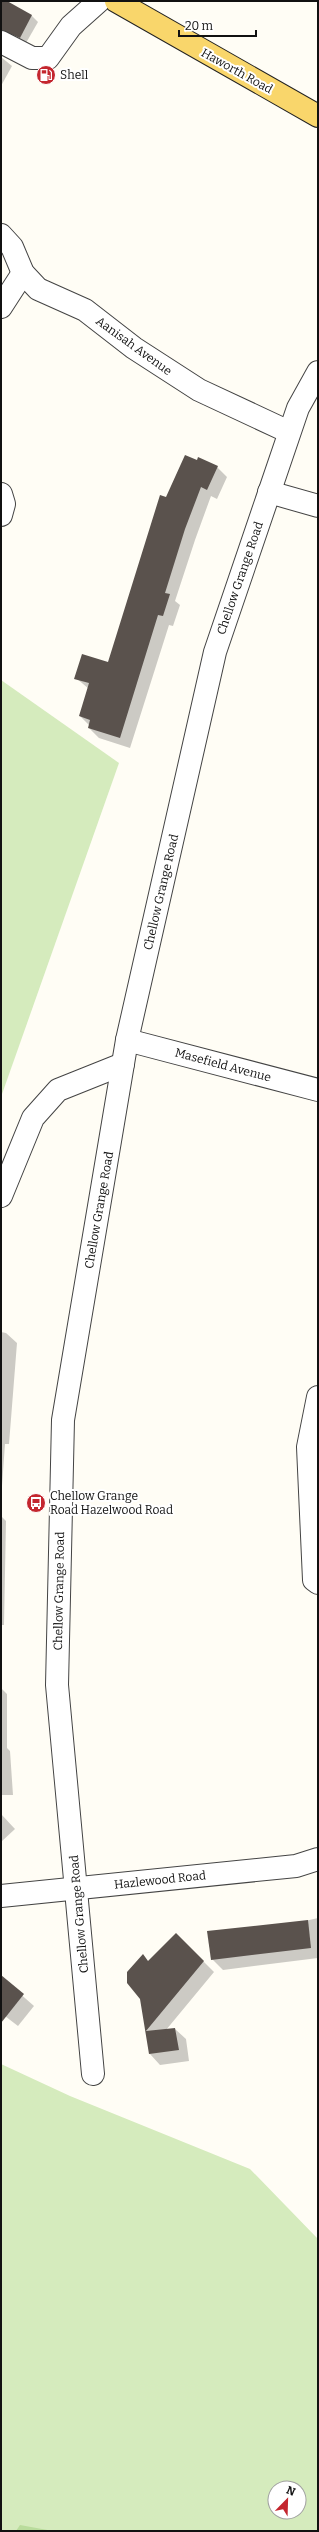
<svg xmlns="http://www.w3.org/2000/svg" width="319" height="2532" viewBox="0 0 319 2532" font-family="Bitter,serif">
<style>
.green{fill:#d5ebbd;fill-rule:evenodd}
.forest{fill:#b9dc9c}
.shadow{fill:#0003}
.building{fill:#5a524d}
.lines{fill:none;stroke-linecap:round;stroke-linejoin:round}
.minor-casing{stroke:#444;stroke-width:24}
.major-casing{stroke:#222;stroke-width:24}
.minor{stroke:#fff;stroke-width:22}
.major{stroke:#f9d66b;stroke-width:22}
.labels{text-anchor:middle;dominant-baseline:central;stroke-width:4;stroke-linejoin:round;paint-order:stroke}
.street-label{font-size:12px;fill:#111;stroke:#fff}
.poi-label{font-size:12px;fill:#111;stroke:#fff;text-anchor:start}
</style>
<rect width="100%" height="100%" fill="#fffdf5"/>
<g class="green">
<path d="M1,680L119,763L1,1097Z"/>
<path d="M1,2064L70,2096L250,2169L318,2239V2531H1ZM275,2488H299V2512H275Z"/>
</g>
<path class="forest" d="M20,2525L53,2531H16Z"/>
<g class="shadow">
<path d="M3,1L32,16L38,22L26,43L1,39Z"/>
<path d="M1,57L12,66L1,86Z"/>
<path d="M197,461L217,467L227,477L217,499L211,496L195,540L175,601L180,605L173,626L169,625L130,748L99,738L89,728V725L80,716L89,689L76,678L109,664L167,498Z"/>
<path d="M1,1332L6,1333L17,1343L9,1444H5L1,1500Z"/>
<path d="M1,1516L6,1521L4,1625H1Z"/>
<path d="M1,1688L7,1694V1748L10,1751L13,1795H1Z"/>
<path d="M1,1814L15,1829L1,1842Z"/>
<path d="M318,1918V1958L223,1970L212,1959L305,1921Z"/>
<path d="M176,1934L214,1972L166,2030L175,2029L186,2039L189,2061L160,2065L150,2054L141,1998L149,1962Z"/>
<path d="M1,1977L34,2006L18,2026L1,2013Z"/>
</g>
<g class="building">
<path d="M1,1H7L32,15L20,38L1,30Z"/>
<path d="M185,455L197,460L198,457L218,466L207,490L201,487L185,529L165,593L170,594L163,616L158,615L120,738L88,728L90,720L79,716L89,683L74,679L82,654L108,662L160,495L166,497Z"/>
<path d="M308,1920L311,1948L211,1960L207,1931Z"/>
<path d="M176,1933L204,1961L146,2031L175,2028L179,2050L149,2054L140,1999L127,1983V1972L143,1954L148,1961Z"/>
<path d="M1,1975L24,1994L1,2023Z"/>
</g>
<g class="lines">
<defs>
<g id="minor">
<path d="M1,42L32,58H48L71,26L99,1"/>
<path d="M1,235L12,247L23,273L38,289L85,310L134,348L199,390L289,432"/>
<path d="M1,307L23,273"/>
<path d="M269,492L318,506"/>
<path d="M1,494L4,504L1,515"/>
<path d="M127,1040L318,1090"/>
<path d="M1,1196L33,1118L58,1090L123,1064"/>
<path d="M318,1397L308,1447L314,1580L318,1583"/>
<path d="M1,1896L296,1866L318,1859"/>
<path d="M93,2074L57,1685L63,1420L127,1040L215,652L298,408L318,372"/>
</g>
<path id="major" d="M116,1L318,116"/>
</defs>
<use href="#minor" class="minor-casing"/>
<use href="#major" class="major-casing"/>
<use href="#minor" class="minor"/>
<use href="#major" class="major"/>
</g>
<defs>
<symbol id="fuel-disc" viewBox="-11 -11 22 22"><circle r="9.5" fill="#c4262e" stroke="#fff"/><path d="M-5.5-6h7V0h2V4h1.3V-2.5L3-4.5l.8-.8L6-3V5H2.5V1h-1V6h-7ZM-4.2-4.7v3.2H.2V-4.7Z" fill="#fff"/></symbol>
<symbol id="bus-disc" viewBox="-11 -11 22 22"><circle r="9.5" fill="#c4262e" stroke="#fff"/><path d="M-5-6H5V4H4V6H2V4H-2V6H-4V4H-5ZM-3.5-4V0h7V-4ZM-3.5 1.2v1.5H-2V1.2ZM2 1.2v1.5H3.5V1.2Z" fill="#fff"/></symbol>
</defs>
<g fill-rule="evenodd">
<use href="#fuel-disc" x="35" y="64" width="22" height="22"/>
<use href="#bus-disc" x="25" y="1492" width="22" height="22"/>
</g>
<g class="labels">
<g class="street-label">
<text transform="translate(237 71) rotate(29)">Haworth Road</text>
<text transform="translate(134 346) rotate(36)">Aanisah Avenue</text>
<text transform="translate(240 578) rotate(-71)">Chellow Grange Road</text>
<text transform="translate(161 892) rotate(-77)">Chellow Grange Road</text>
<text transform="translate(223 1065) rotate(15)">Masefield Avenue</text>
<text transform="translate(99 1210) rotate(-80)">Chellow Grange Road</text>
<text transform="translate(59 1591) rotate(-89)">Chellow Grange Road</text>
<text transform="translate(160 1880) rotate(-6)">Hazlewood Road</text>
<text transform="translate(79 1914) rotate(-95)">Chellow Grange Road</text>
</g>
<g class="poi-label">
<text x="60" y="75">Shell</text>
<text x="50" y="1496">Chellow Grange<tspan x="50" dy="14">Road Hazelwood Road</tspan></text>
</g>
</g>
<rect width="319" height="2532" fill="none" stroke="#111111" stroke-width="4"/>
<g transform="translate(287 2500) rotate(23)"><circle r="19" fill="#ffffff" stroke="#a0a0a0"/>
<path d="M0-3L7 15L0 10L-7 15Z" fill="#c4262e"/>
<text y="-6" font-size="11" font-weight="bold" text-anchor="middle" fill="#111111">N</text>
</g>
<path d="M179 30v6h77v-6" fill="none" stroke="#111111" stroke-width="2"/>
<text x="185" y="30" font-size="12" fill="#111111" stroke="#ffffff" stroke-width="3" paint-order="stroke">20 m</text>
</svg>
